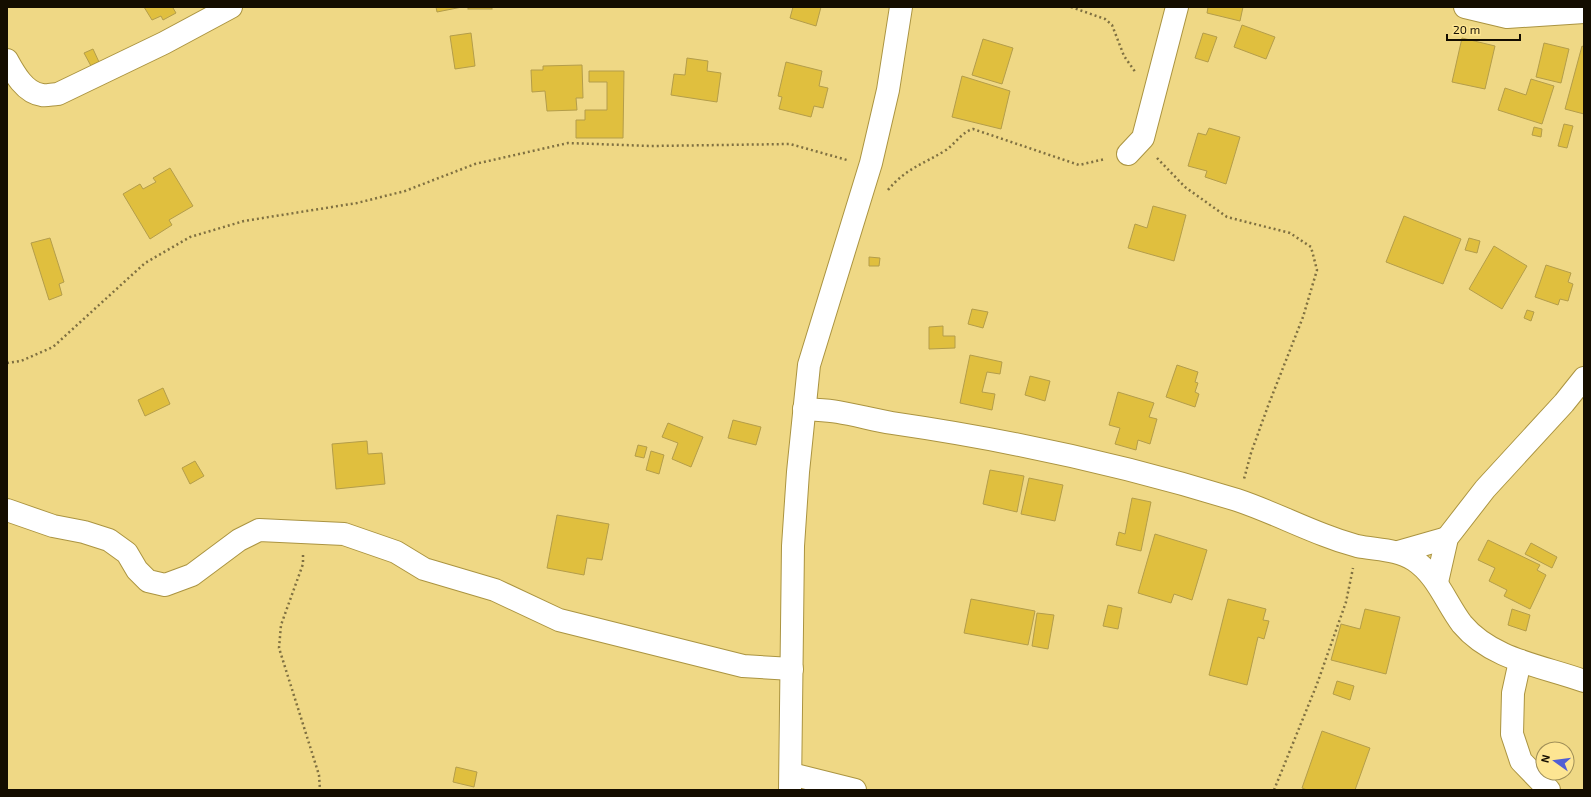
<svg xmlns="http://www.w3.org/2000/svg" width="1591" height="797" viewBox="0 0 1591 797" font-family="'Exo 2',sans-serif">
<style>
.building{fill:#e0bf3e;stroke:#b49d4a}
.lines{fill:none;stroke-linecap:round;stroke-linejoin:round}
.minor-casing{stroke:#ab9441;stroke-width:24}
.path{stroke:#7f7041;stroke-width:2.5;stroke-dasharray:2 3;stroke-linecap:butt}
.minor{stroke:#fff;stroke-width:22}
</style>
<rect width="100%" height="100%" fill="#efd885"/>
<g class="building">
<path d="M144,7H175L173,8L176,13L163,20L161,16L152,20Z"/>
<path d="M436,7H462L437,12Z"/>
<rect x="468" y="7" width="24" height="2"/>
<path d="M793,7H821L816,26L790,18Z"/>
<path d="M1208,7H1243L1240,21L1207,13Z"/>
<path d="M1242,25L1275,37L1266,59L1234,47Z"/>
<path d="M471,33L475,66L455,69L450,36Z"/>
<path d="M1203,33L1217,37L1208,62L1195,58Z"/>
<path d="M1462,38L1495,46L1485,89L1452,82Z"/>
<path d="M983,39L1013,48L1002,84L972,75Z"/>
<path d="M1544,43L1569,49L1561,83L1536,77Z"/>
<path d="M1582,46L1584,47V114L1565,109Z"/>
<path d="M93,49L99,62L91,66L84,53Z"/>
<path d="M687,58L708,61L707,71L721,73L717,102L671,95L674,74L685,75Z"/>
<path d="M786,62L822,71L819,86L828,88L823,108L814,106L811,117L779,109L782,97L778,96Z"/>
<path d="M582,65L583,98H576L577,110L547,111L545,91L532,92L531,70H543V66Z"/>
<path d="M589,71H624L623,138H576V120H585V110H607V82H589Z"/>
<path d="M962,76L1010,91L1001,129L952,117Z"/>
<path d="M1531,79L1554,86L1542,124L1498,110L1505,88L1526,95Z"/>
<path d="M1564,124L1573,126L1567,148L1558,146Z"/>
<path d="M1534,127L1542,129L1541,137L1532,135Z"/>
<path d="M1209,128L1240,137L1226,184L1205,177L1207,171L1188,166L1198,133L1206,135Z"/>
<path d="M170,168L193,206L169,220L172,225L150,239L123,194L140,184L143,189L156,182L153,178Z"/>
<path d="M1153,206L1186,215L1174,261L1128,248L1135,224L1147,228Z"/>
<path d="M1404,216L1461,239L1443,284L1386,262Z"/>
<path d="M50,238L64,282L59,284L62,295L49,300L31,243Z"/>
<path d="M1469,238L1480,241L1477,253L1465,250Z"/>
<path d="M1494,246L1527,266L1502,309L1469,289Z"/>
<path d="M869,257L880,258L879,266H869Z"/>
<path d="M1546,265L1571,273L1568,282L1573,284L1568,301L1560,299L1558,305L1535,297Z"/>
<path d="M972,309L988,312L983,328L968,324Z"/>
<path d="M1527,310L1534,312L1531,321L1524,318Z"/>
<path d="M943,326V336H955V348L929,349V327Z"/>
<path d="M970,355L1002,362L1000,374L987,372L982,392L995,394L992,410L960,403Z"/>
<path d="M1177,365L1198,372L1195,382L1198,383L1195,392L1199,394L1195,407L1166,397Z"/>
<path d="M1030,376L1050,381L1045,401L1025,395Z"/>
<path d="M163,388L170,404L145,416L138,400Z"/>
<path d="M1118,392L1154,403L1149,417L1157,419L1150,444L1138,440L1136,450L1115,444L1120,428L1109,425Z"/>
<path d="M733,420L761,427L756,445L728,438Z"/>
<path d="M668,423L703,437L691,467L672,459L678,443L662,437Z"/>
<path d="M367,441L368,454L382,453L385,484L336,489L332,444Z"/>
<path d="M638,445L647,447L644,458L635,456Z"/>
<path d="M651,451L664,455L659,474L646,470Z"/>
<path d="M195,461L204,476L190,484L182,468Z"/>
<path d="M990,470L1024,476L1017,512L983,504Z"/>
<path d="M1029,478L1063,485L1055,521L1021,514Z"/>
<path d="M1132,498L1151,502L1141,551L1116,545L1119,532L1125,534Z"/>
<path d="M557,515L609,524L602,560L587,558L584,575L547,568Z"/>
<path d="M1155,534L1207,550L1192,600L1174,594L1171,603L1138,593Z"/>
<path d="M1488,540L1540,565L1537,570L1546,575L1530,609L1504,596L1507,590L1489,581L1495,568L1478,560Z"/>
<path d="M1531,543L1557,557L1552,568L1525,554Z"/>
<path d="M971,599L1035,611L1028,645L964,633Z"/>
<path d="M1228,599L1266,609L1263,620L1269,621L1264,639L1258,637L1247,685L1209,675Z"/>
<path d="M1108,605L1122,608L1118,629L1103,626Z"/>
<path d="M1365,609L1400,617L1386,674L1331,660L1341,624L1360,629Z"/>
<path d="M1512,609L1530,615L1526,631L1508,625Z"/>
<path d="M1037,613L1054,615L1048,649L1032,646Z"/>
<path d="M1337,681L1354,686L1350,700L1333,694Z"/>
<path d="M1322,731L1370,748L1355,790H1307L1302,788Z"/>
<path d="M456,767L477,772L474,787L453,782Z"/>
</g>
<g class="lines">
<defs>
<g id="minor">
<path d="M1465,7L1507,17L1584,12"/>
<path d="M7,60C14,73 25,93 42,95C46,96 53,94 58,94L164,43L231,7"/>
<path d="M1128,154L1143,138L1177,7"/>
<path d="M804,409C815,410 827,410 838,412C856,415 874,420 892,423C1009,440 1124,465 1237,500C1267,510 1295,524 1324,535C1334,539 1346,543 1357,546C1376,550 1397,549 1414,560C1437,575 1446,603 1462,624C1492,660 1543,666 1584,681"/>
<path d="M7,510L53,526L84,532L109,540L127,553L137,570L148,581L165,585L192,575L239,540L259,530L344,534L396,552L424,569L495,590L559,620L743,666L792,669"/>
<path d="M1398,552L1447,538"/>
<path d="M1437,582L1447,538L1485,489L1564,403L1584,378"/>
<path d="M1520,661L1513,693L1512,734L1521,761L1549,790"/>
<path d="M791,774L855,790"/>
<path d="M790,790L793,546L798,472L809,365L871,163L888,90L901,7"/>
</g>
</defs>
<use href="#minor" class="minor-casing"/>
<g class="path">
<path d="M1071,7L1105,19L1112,25L1124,56L1136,73"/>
<path d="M1157,158L1185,187L1227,217L1290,233L1311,247L1317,270L1303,317L1268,406L1251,453L1244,479"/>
<path d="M888,190C906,168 924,164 946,150C956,143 962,132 973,129L1079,165L1105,159"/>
<path d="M7,363L21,361L53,347L145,263L190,237L244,221L357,203L405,191L475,164L568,143L651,146L790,144L847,160"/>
<path d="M303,555V564L281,625L279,648L319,775L320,790"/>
<path d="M1274,790L1317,684L1346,602L1353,568"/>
</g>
<use href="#minor" class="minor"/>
</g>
<rect width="1591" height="797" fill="none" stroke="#140d00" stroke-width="16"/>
<g transform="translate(1555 761) rotate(284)"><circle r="19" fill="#fde592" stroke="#a08f58"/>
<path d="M0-3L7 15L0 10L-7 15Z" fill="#515ed4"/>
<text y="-6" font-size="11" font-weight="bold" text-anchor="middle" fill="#140d00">N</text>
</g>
<path d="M1447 34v6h73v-6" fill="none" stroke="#140d00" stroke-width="2"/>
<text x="1453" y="34" font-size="12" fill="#140d00" stroke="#fde592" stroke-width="3" paint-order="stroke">20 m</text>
</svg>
